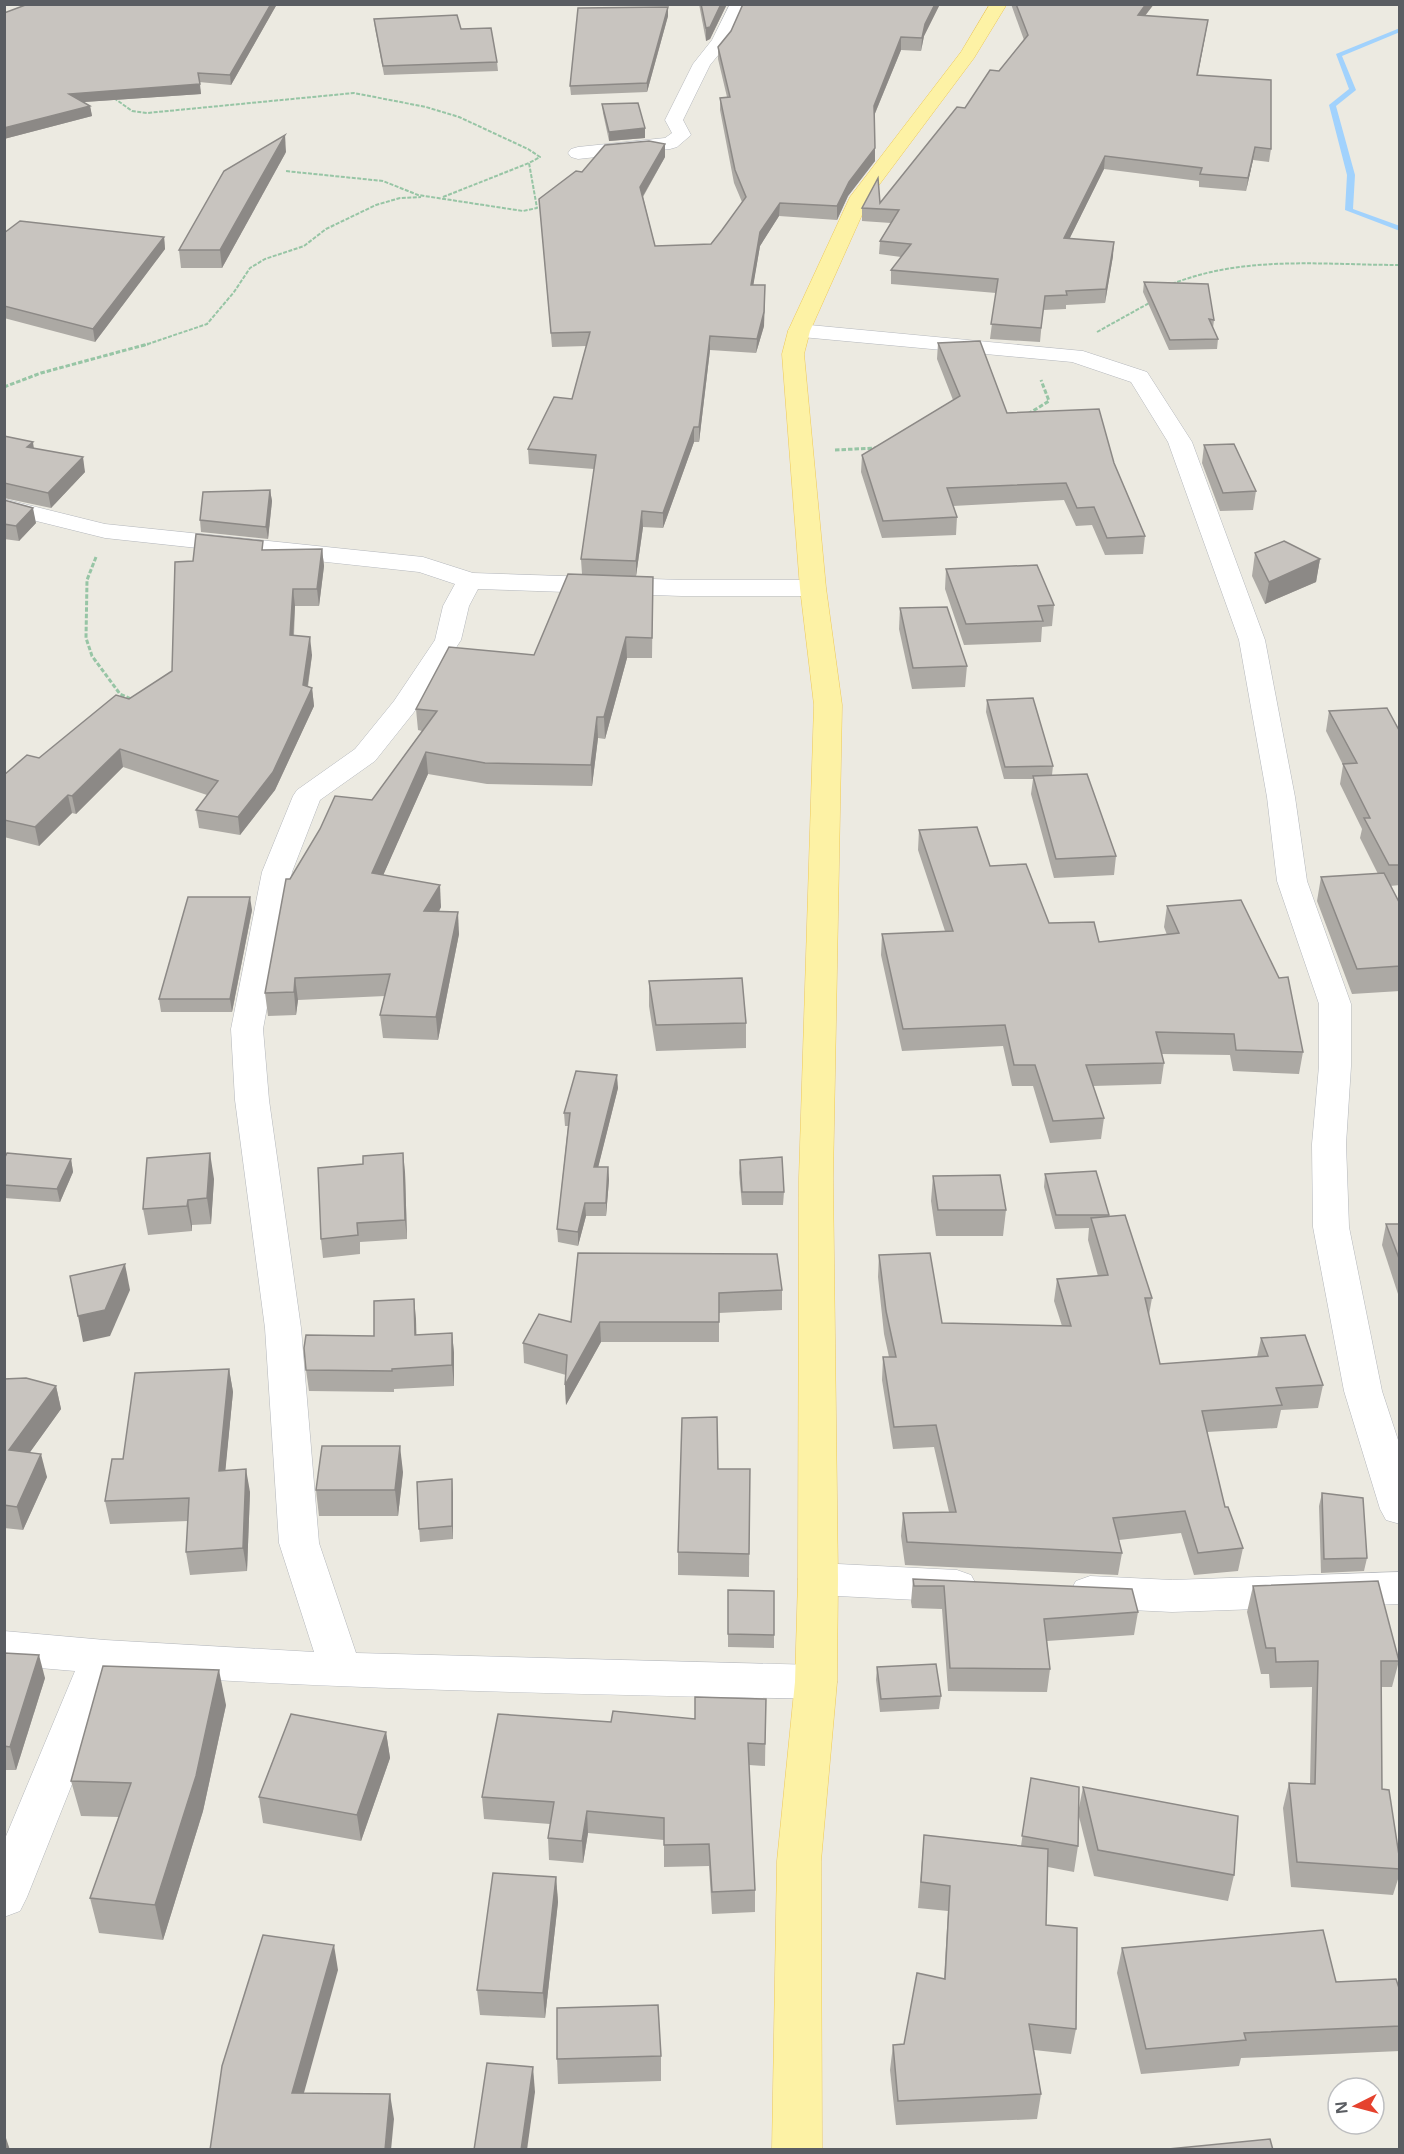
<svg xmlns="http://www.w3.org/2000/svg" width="1404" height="2154" viewBox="0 0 1404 2154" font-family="'Open Sans',sans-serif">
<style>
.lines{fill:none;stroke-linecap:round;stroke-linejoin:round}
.stream{fill:#a1d2fd;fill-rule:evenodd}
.street-casing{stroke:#b4b7bc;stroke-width:1}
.primary-casing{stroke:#eec959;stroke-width:1}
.path-far1{stroke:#97c5a5;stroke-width:2;stroke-dasharray:4 1.5;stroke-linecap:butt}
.path{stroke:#97c5a5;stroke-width:3;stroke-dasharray:4.5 2;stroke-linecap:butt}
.street{fill:#fff;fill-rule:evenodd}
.primary{fill:#fdf2a5;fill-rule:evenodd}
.wall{fill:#aca9a4}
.shaded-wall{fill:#8c8986}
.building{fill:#c8c4bf;stroke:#8c8986;stroke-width:1.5}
</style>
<rect width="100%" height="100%" fill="#eceae1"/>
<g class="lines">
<path class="stream" d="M1400,28V32L1342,56L1356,90L1336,106L1355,175L1353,209L1400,226V231L1345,210L1347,175L1329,105L1349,89L1336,54Z"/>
<defs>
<g id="street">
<path d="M730,4H747L729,42L710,65L683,120L691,135L677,147L670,149L578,159L571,157L568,153L571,149L578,147L665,138L672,133L665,120L693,64L712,40Z"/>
<path d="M799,324L1083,351L1147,372L1192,442L1265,640L1295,797L1307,881L1351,1004V1066L1346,1144L1349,1227L1382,1391L1400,1446V1524L1386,1520L1380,1509L1344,1391L1313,1227L1312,1144L1319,1066V1004L1277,881L1267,797L1239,640L1168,442L1131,382L1072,362L791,336L788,331L791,326Z"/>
<path d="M4,499L105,524L423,557L473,573L682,580H813L822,583L826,588L822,593L813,596H682L478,589L469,606L461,640L414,712L375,761L320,800L292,872L263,1029L269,1100L301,1328L319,1543L356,1653L816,1665L831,1670L837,1682L831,1694L816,1699C582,1694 349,1690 116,1674L27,1897L20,1911L4,1917V1841L75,1671L4,1665V1631L105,1640L314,1652L279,1543L265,1328L235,1100L231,1029L262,872L293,796L297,790L355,749L394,701L435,640L443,606L455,584L419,572L105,538L4,513Z"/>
<path d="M818,1563L957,1570L971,1575L977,1586L971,1597L957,1602L818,1595L804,1590L798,1579L804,1568Z"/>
<path d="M1400,1572V1604L1172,1612L1090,1608L1076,1603L1070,1592L1076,1581L1090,1576L1172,1580Z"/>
</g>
<path id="primary" d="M990,4H1007L974,58L870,197L810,331L804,354L826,588L842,705L833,1178L838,1579L837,1682L821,1861L822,2150H772L777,1861L795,1682L798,1579L799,1178L814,705L800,588L782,354L788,331L850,197L961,52Z"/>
</defs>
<use href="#street" class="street-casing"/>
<use href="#primary" class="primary-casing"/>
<g class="path-far1">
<path d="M114,98L132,111L147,113L354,93L426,107L459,117L528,149L540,157L529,163L537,208L523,211L418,195L383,181L285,171"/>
<path d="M443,197L529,163"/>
<path d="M1172,284C1245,255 1323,265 1400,265"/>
<path d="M1097,332L1151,302"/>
<path d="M142,346L207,324L234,292L250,268L265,259L304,246L326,229L376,205L400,198L421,197"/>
</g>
<g class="path">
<path d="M4,387L41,373L148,344"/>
<path d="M1028,414L1049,401L1041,380"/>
<path d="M835,450L876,448"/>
<path d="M96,557L87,580L86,638L92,656L120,694L133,700"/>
</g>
<use href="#street" class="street"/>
<use href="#primary" class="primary"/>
</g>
<g class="wall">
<path d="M28,4H277L231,85L199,82L201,94L84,102L90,106L92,116L4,139V13Z"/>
<path d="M699,4H727L710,39L706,41Z"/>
<path d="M743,4H940L924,36L921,51L901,50L874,116L875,148V161L848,196L837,220L779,216L760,246L753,285L764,326L756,353L710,350L699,442H694L663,528L643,527L636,576L653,577L652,658H627L605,739L598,738L592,786L487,784L428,774L383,875L441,907L439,912L459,934L438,1040L383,1038L380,1015L385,996L298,1000L296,1015L268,1016L265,993L290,879L372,800L422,731L418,730L416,709L534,655L582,574L581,559L594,469L529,464L528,449L572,399L586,346L552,347L539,199L582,172L665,157L643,197L655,246L711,244L722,230L742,202L734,183L720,110V98L727,97L718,59V47L731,31Z"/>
<path d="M1011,4H1154L1145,16L1208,20L1198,75L1271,149L1269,162L1253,160L1246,191L1199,187V181L1104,169L1069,239L1113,256L1105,303L1066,305V309L1043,310L1040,342L990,339L996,293L891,284V270L901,257L879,254L880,241L891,223L862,221V208L880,203L965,108L999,71L1024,40Z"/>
<path d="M668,7V16L647,92L571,95L570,86Z"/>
<path d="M374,19L461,29L497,62L498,71L384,75L375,28Z"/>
<path d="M602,104L645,138L609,141L603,113Z"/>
<path d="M286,152L222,268H181L179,250Z"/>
<path d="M4,233L164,237L165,249L95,342L4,318Z"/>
<path d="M1144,282L1214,320L1213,328L1218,339L1217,349L1169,350L1143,292Z"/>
<path d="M938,343L1007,413L1114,463L1145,536L1143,554L1105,555L1092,525L1076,526L1064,500L953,506L957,517L956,535L882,538L861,472L862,455L953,400L937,359Z"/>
<path d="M4,436L34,448L85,472L51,508L4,498Z"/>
<path d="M1204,445L1256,491L1253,510L1220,511L1202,463Z"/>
<path d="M270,490L272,501L268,539L201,532L200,520Z"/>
<path d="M4,500L36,523L19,541L4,539Z"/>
<path d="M322,549L324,566L319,606H295L294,636L312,655L308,687L312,688L314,706L275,790L240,835L199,828L196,810L207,795L123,767L76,814L72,813L39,846L4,837V775L39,758L172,671L193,561L264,550Z"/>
<path d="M1255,553L1320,559L1316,582L1265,604L1252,576Z"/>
<path d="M946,569L1054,605L1052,626L1042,627L1041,642L964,645L945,589Z"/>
<path d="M900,608L967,666L965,687L912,689L899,629Z"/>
<path d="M987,700L1053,766L1052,775L1116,856L1114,875L1054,878L1031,794L1033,779H1004L986,712Z"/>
<path d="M1329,711L1400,732V885L1390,886L1400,904V991L1352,994L1317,901L1321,877L1378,874L1360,838L1362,829L1340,784L1343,765L1326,731Z"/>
<path d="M919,830L990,866L1049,923L1099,942L1167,935L1164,927L1167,906L1303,1052L1299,1074L1233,1071L1230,1055L1162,1054L1164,1063L1161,1084L1093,1086L1104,1118L1101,1139L1050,1143L1033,1086H1012L1003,1046L902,1051L881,955L882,934L945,931L918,850Z"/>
<path d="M252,910L232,1012H161L159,999Z"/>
<path d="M649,981L746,1023V1048L656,1051L649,1006Z"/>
<path d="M618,1088L598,1167H608L609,1180L606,1216H586L578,1246L558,1242L557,1229L568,1126H565L564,1113Z"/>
<path d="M4,1159H71L73,1172L60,1202L4,1198Z"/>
<path d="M740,1160L784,1192L783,1205H742L739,1173Z"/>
<path d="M405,1172L407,1239L360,1242V1254L323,1258L321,1239Z"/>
<path d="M1045,1174L1109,1215V1216L1152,1298L1149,1315L1160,1364L1257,1357L1261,1338L1323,1385L1318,1408L1281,1410L1277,1428L1207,1432L1225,1507L1243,1548L1238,1571L1194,1575L1181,1533L1119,1540L1122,1553L1118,1575L905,1565L901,1536L903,1513L949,1512L934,1447L893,1449L882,1380L883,1357H889L884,1334L878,1277L879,1255L942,1323L1062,1326L1054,1301L1057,1279L1098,1276L1088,1240L1089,1228L1055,1229L1044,1187Z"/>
<path d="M933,1176L1006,1210L1003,1236H936L931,1201Z"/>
<path d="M214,1179L211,1224L192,1225V1231L148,1235L143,1209Z"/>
<path d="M1386,1224H1400V1294H1398L1382,1245Z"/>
<path d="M578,1253L782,1290V1310L719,1313V1342H601L566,1405L565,1385L566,1375L524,1363L523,1343L571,1322Z"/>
<path d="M414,1299L416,1335L452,1333L454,1353V1386L394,1389V1392L309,1391L306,1370L374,1336Z"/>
<path d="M229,1369L233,1392L225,1471L250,1492L247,1571L190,1575L186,1552L188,1521L110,1524L105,1501L123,1459Z"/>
<path d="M4,1379L56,1386L61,1409L30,1452L47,1477L23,1530L4,1528Z"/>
<path d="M718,1469H750L749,1577L678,1575V1552Z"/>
<path d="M403,1472L398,1516H319L316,1490Z"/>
<path d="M453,1493V1539L420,1542L419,1529Z"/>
<path d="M1322,1493L1367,1558L1364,1571L1321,1573L1319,1506Z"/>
<path d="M913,1579L1138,1612L1134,1635L1047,1641L1050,1669L1047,1692L948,1691L942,1609L912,1608L911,1602Z"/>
<path d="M1253,1586L1399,1661L1392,1687H1381L1382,1789L1400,1862V1873L1393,1895L1291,1887L1283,1808L1289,1783L1310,1784L1312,1687L1270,1688L1269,1674H1261L1247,1612Z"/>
<path d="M728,1590L774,1591V1648L728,1647Z"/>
<path d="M4,1653L45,1678L16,1770H4Z"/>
<path d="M877,1667L941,1696L939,1709L880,1712L876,1680Z"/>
<path d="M766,1699L765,1766L749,1765L755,1890V1912L712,1914L709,1866L664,1867V1840L588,1833L583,1863L549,1860L548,1838L550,1824L484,1819L482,1797L611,1722L695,1719Z"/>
<path d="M226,1705L203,1811L163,1940L99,1933L90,1898L119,1817L81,1816L71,1781Z"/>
<path d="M386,1732L390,1758L361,1841L263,1823L259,1797Z"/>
<path d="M1031,1778L1078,1846L1074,1872L1048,1867L1046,1925L1076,2029L1071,2054L1034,2050L1041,2094L1037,2119L896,2125L890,2070L893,2045L904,2044L944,1979L948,1911L918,1908L924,1835L1021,1846Z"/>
<path d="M1083,1787L1234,1875L1228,1901L1094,1876L1078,1813Z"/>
<path d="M556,1877L558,1902L545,2018L480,2015L477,1990Z"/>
<path d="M1122,1948L1400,1991V2051L1241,2058L1239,2066L1141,2074L1117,1973Z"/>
<path d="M661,2056V2081L558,2084L557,2059Z"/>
</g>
<g class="shaded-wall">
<path d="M271,4H277L231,85L230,75Z"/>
<path d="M721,4H727L710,39L706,41V28Z"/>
<path d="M935,4H940L924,36L921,51L922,38L925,24Z"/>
<path d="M1146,4H1154L1136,27L1138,15Z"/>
<path d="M668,7V16L647,92V83Z"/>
<path d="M1208,20L1206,32L1195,88L1197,75Z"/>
<path d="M901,37V50L873,118L874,106Z"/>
<path d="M200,84L201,94L70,103L69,94Z"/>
<path d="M90,106L92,116L4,139V128Z"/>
<path d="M645,128V138L609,141V132Z"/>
<path d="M285,135L286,152L222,268L220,250Z"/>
<path d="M665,144V157L640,201V187Z"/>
<path d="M1255,147L1253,160L1246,191L1248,178Z"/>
<path d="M875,148V161L848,196L837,220V206L849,182Z"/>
<path d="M1105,156L1104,169L1063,252L1064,238Z"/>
<path d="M780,203L779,216L760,246L751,299V285L760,232Z"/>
<path d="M164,237L165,249L95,342L93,329Z"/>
<path d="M1114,242L1113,256L1105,303L1106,289Z"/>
<path d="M765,299L764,326L756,353L757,339Z"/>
<path d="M710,336V350L699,442V427Z"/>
<path d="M694,427V442L663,528V513Z"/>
<path d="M33,442L35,457L27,447Z"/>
<path d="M83,457L85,472L51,508L48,493Z"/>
<path d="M270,490L272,501L268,539L266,527Z"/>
<path d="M33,508L36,523L19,541L16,526Z"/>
<path d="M642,511L643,527L636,576V561Z"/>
<path d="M322,549L324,566L319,606L317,589Z"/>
<path d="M1320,559L1316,582L1265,604L1269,582Z"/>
<path d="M293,589L295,606L292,653L290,635Z"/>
<path d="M310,637L312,655L305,703L303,685Z"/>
<path d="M626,637L627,658L605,739L604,717Z"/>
<path d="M312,688L314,706L275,790L240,835L238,817Z"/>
<path d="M597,717L598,738L592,786L591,765Z"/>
<path d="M120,749L123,767L76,814L72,796Z"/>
<path d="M426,752L428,774L374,896L372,873Z"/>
<path d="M68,795L72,813L39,846L35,827Z"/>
<path d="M440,885L441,907L426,933L424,911Z"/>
<path d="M250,897L252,910L232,1012L230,999Z"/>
<path d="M458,912L459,934L438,1040L436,1017Z"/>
<path d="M295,978L298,1000L296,1015L294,992Z"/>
<path d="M617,1075L618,1088L595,1180L594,1167Z"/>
<path d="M210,1153L214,1179L211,1224L207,1198Z"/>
<path d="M403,1153L405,1172L407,1239L405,1220Z"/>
<path d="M71,1159L73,1172L60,1202L57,1189Z"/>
<path d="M608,1167L609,1180L606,1216V1203Z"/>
<path d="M188,1200L192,1225V1231L187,1206Z"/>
<path d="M585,1203L586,1216L578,1246V1232Z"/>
<path d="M125,1264L130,1290L110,1336L83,1342L78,1316Z"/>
<path d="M414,1299L416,1319L417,1356L415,1335Z"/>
<path d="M600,1322L601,1342L566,1405L565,1385Z"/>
<path d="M452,1333L454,1353V1386L452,1365Z"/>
<path d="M229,1369L233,1392L223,1495L219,1471Z"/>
<path d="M56,1386L61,1409L15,1473L9,1450Z"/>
<path d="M400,1446L403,1472L398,1516L395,1490Z"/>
<path d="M41,1454L47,1477L23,1530L17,1507Z"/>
<path d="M246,1469L250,1492L247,1571L243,1548Z"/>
<path d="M452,1479L453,1493V1539L452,1526Z"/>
<path d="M39,1655L45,1678L16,1770L10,1747Z"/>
<path d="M219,1670L226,1705L203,1811L163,1940L155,1905Z"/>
<path d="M386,1732L390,1758L361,1841L357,1815Z"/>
<path d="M587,1811L588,1833L583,1863L582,1841Z"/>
<path d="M556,1877L558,1902L545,2018L543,1993Z"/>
<path d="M334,1945L338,1970L297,2118L292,2093Z"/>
<path d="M533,2067L535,2092L527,2150H521Z"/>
<path d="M390,2094L394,2119L391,2150H385Z"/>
<path d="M4,2132L10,2150H4Z"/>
</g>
<g class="building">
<path d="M28,4H271L230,75L198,73L200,84L69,94L90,106L4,128V13Z"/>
<path d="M701,4H721L710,27L706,28Z"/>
<path d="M743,4H935L925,24L922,38L901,37L874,106L875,148L849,182L837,206L780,203L760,232L751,285H765L764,312L757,339L710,336L699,427H694L663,513L642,511L636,561L581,559L596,455L528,449L554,397L572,399L590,332L551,333L539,199L576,171L582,172L605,145L649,141L665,144L640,187L655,246L711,244L722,230L746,197L735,170L720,98L730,97L718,47L731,31Z"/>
<path d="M1016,4H1146L1138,15L1208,20L1197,75L1271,80V149L1255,147L1248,178L1200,174L1202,168L1105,156L1064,238L1114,242L1106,289L1066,291L1067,295L1045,296L1041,328L991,324L998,279L891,270L911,244L880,241L899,210L862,208L878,178L880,203L957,107L965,108L990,70L999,71L1028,35Z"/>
<path d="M668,7L647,83L570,86L578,8Z"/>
<path d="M457,15L461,29L491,28L497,62L383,66L374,19Z"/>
<path d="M638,103L645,128L609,132L602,104Z"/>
<path d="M285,135L220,250H179L224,171Z"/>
<path d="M20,221L164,237L93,329L4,306V233Z"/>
<path d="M1144,282L1208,284L1214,320L1209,319L1218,339L1170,340Z"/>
<path d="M980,341L1007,413L1099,409L1114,463L1145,536L1107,538L1094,507L1077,508L1066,483L947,488L957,517L883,521L862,455L960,396L938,343Z"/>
<path d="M4,436L33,442L27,447L83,457L48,493L4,483Z"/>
<path d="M1234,444L1256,491L1223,493L1204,445Z"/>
<path d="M270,490L266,527L200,520L203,492Z"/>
<path d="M4,500L33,508L16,526L4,524Z"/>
<path d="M196,534L263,541L262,550L322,549L317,589H293L290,635L310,637L303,685L312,688L273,772L238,817L196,810L218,781L120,749L72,796L68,795L35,827L4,820V775L27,755L39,758L116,695L129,699L172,671L175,562L193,561Z"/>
<path d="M1284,541L1320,559L1269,582L1255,553Z"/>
<path d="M1037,565L1054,605L1038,606L1043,621L966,624L946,569Z"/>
<path d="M568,574L653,577L652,638L626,637L604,717H597L591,765L485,763L426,752L372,873L440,885L424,911L458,912L436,1017L380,1015L390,974L295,978L294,992L265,993L286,879H290L320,829L335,796L372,800L437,711L416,709L449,647L534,655Z"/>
<path d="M947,607L967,666L913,668L900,608Z"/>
<path d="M1033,698L1053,766L1005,767L987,700Z"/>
<path d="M1387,708L1400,732V865H1389L1364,818H1370L1343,764L1357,763L1329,711Z"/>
<path d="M1087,774L1116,856L1056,859L1033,776Z"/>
<path d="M977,827L990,866L1026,864L1049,923L1094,922L1099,942L1179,933L1167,906L1241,900L1279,978L1288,977L1303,1052L1236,1050L1234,1034L1156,1032L1164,1063L1086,1065L1104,1118L1053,1121L1035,1065H1014L1005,1025L903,1029L882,934L953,931L919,830Z"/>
<path d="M1384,873L1400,904V966L1357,969L1321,877Z"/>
<path d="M188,897H250L230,999H159Z"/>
<path d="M742,978L746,1023L656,1025L649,981Z"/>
<path d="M576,1071L617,1075L594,1167H608L606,1203H585L578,1232L557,1229L570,1113H564Z"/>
<path d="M7,1153L71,1159L57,1189L4,1185V1159Z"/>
<path d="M210,1153L207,1198L188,1200L187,1206L143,1209L147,1158Z"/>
<path d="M403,1153L405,1220L357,1223L358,1235L321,1239L318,1168L363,1164V1156Z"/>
<path d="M782,1157L784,1192H742L740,1160Z"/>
<path d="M1096,1171L1109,1215H1056L1045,1174Z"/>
<path d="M1000,1175L1006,1210H938L933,1176Z"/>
<path d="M1125,1215L1152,1298H1145L1160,1364L1268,1356L1261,1338L1305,1335L1323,1385L1276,1388L1282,1405L1202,1411L1225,1507H1228L1243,1548L1198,1553L1185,1511L1113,1518L1122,1553L907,1542L903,1513L956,1512L936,1425L894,1427L883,1357H896L886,1311L879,1255L930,1253L942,1323L1071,1326L1057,1279L1108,1275L1091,1218Z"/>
<path d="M1386,1224H1400V1261Z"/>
<path d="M578,1253L777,1254L782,1290L719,1293V1322H600L565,1385L567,1355L523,1343L539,1314L571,1322Z"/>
<path d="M125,1264L105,1310L78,1316L70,1276Z"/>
<path d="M414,1299L415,1335L452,1333V1365L392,1369V1371L306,1370L304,1348L306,1335L374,1336V1301Z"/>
<path d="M229,1369L219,1471L246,1469L243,1548L186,1552L189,1498L105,1501L112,1459H123L135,1373Z"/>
<path d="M26,1378L56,1386L9,1450L41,1454L17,1507L4,1505V1379Z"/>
<path d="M717,1417L718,1469H750L749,1554L678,1552L682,1418Z"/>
<path d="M322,1446H400L395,1490H316Z"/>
<path d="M452,1479V1526L419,1529L417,1482Z"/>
<path d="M1322,1493L1363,1498L1367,1558L1324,1559Z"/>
<path d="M913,1579L1132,1589L1138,1612L1044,1619L1050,1669L950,1668L944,1586H914Z"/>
<path d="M1378,1581L1399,1661H1381L1382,1789L1389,1790L1400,1862V1869L1297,1862L1289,1783L1315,1784L1318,1661L1276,1662L1275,1648H1266L1253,1586Z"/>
<path d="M728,1590L774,1591V1635L728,1634Z"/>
<path d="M4,1653L39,1655L10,1747L4,1746Z"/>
<path d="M936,1664L941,1696L881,1699L877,1667Z"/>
<path d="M103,1666L219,1670L196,1776L155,1905L90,1898L131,1783L71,1781Z"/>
<path d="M695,1697L766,1699L765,1744L748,1743L755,1890L712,1892L709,1844L664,1845V1818L587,1811L582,1841L548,1838L554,1802L482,1797L498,1714L611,1722L613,1711L695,1719Z"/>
<path d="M291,1714L386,1732L357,1815L259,1797Z"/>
<path d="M1031,1778L1079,1787L1078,1846L1022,1836Z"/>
<path d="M1083,1787L1238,1816L1234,1875L1098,1850Z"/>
<path d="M924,1835L1048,1849L1046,1925L1077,1928L1076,2029L1029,2024L1041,2094L898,2101L893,2045L904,2044L917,1973L945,1979L950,1886L921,1882Z"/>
<path d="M493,1873L556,1877L543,1993L477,1990Z"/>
<path d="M1323,1930L1336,1982L1396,1979L1400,1991V2026L1244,2033L1246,2040L1146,2049L1122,1948Z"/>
<path d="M263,1935L334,1945L292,2093L390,2094L385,2150H210L222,2066Z"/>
<path d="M658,2005L661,2056L557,2059V2008Z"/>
<path d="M487,2063L533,2067L521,2150H474Z"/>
<path d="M1270,2139L1273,2150H1158Z"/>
</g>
<rect width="1404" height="2154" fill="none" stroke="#5a5d62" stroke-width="12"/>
<g transform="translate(1356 2106) rotate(264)"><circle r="28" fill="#ffffff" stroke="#bdbec0" stroke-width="1.5"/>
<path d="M0-4.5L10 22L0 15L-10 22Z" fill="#e5422e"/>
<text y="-9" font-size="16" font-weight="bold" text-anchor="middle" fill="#5a5d62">N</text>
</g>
</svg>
